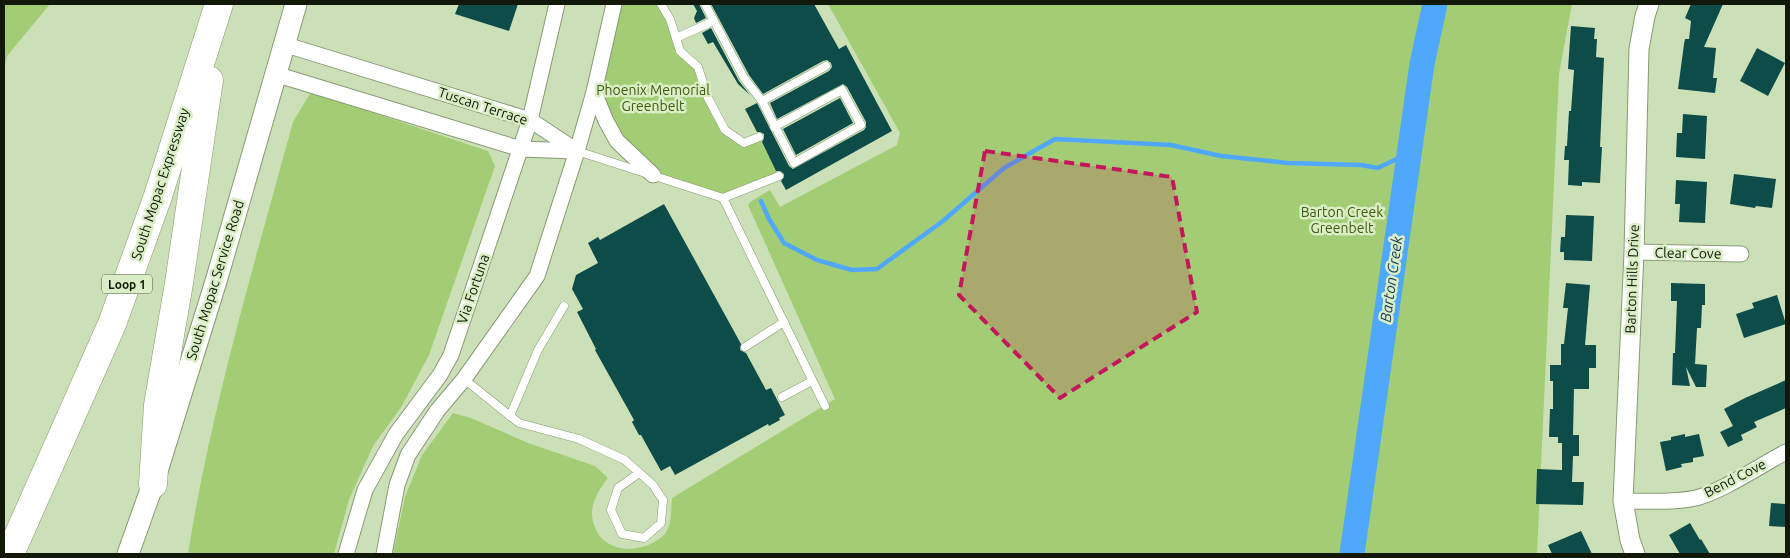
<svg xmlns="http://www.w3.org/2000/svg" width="1790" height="558" viewBox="0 0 1790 558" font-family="Ubuntu,sans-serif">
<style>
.green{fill:#a3cd74}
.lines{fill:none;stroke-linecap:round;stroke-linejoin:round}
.stream{stroke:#4fa8fc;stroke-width:4.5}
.river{stroke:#4fa8fc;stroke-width:25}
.building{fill:#0e4c49}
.service-casing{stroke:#879a74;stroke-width:9}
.minor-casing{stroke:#879a74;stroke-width:17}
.tertiary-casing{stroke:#879a74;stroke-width:21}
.secondary-casing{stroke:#879a74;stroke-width:23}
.motorway-casing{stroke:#879a74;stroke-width:29}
.service{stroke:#fff;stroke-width:8}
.minor{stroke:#fff;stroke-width:15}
.tertiary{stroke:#fff;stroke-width:19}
.secondary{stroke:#fff;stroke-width:21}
.motorway{stroke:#fff;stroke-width:28}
.marked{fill:#c2185b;fill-opacity:0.2;stroke:#c2185b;stroke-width:4;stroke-dasharray:10 6;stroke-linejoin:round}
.labels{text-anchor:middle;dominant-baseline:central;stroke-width:5;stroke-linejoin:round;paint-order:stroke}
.shield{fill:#d9eec5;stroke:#4d5841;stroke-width:1}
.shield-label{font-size:12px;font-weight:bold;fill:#111709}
.park-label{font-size:14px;fill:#3c5b0d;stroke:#d9eec5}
.street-label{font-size:14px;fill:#111709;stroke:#d9eec5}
.water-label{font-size:15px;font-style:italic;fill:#15385a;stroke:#d9eec5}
</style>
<rect width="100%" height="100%" fill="#cce0b8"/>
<g class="green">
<path d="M4,4H50L7,56L4,68Z"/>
<path d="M614,4H661L680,51L698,67L725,130L744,142L759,137L779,176L723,198L653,175L617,141L594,92Z"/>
<path d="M828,4H1572L1559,74L1537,554H393L405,497L422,455L453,413L471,418L528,443L595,466L608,478C601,487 592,500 592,513C593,553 639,558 664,535C672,526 671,509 672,498L835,399L748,205L750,202L770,190L780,207L897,145L900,133Z"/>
<path d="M311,92L488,151L495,166L429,355L402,406L373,446L349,500L334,554H188C211,408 254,265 293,122Z"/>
</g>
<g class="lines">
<path class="stream" d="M761,201L769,219L784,243L817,260L852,270L877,269L943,221L1004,168L1055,139L1171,145L1221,156L1288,163L1361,165L1378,168L1409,153"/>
<path class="river" d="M1352,554L1422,64L1435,4"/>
</g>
<g class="building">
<path d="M459,4H518L509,31L455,14Z"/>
<path d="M693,4H699L706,18L696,23L694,18L697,11Z"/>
<path d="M711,4H814L839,49L846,45L892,131L786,190L781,181L784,177V174L780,171H776L762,142L764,138V134L760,132H757L745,109L757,103L789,166L793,169L864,130L866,127V122L847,87L843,84L777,119L770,103L829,71L832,67L831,63L827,60L823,61L763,94L749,75Z"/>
<path d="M1691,4H1723L1704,47L1716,48L1713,78H1717L1715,93L1678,89L1684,44L1685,39H1689L1691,21L1685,18Z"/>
<path d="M1571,26L1595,28L1594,39H1597L1596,57L1604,58L1600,147H1602L1600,183L1582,182V186L1568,185L1569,160H1564L1565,146H1567L1569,111H1571L1574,70L1568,69Z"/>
<path d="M711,28L739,81L750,95L738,84L713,42L708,44L702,33Z"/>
<path d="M1757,48L1785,63L1768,96L1740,81Z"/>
<path d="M840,98L853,123L796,155L783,129Z"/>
<path d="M1683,114L1707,116L1705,159L1676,157L1677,133H1682Z"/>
<path d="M1734,174L1776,179L1772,208L1756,206L1755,208L1730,204Z"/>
<path d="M1676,180L1707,182L1705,223L1679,222L1680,204H1675Z"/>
<path d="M664,204L741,344L740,350L746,353L766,390L771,388L785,415L779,418L780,420L769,426L768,424L675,475L670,466L661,471L641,435H639L632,422L634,420L595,350L596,349L577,312L583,309L572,289L576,275L598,263L588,243L598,237L600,240Z"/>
<path d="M1566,215L1594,216L1592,261L1564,260V252H1560L1561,237H1565Z"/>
<path d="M1566,283L1590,285L1585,345H1596V368H1589V389H1574L1573,435H1579V456H1573L1572,482H1584L1583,505L1536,504L1537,469L1562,470V443H1558V437H1549L1550,409H1553V381H1550V365H1561V344H1564L1568,308H1563Z"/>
<path d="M1671,283L1705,284V305H1702L1701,328H1697L1695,364L1707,365L1706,387H1696L1686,367L1690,386L1672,385L1673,353H1675L1677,301H1671Z"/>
<path d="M1777,295L1786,324L1744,338L1736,314L1754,308L1752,303Z"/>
<path d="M1786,380V408L1754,422L1757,427L1741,435L1743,440L1728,447L1720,432L1733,426L1724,409L1745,398Z"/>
<path d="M1685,434V437L1699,434L1704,456L1693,458V462L1681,464L1682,467L1666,471L1660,442L1671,440V437Z"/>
<path d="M1771,503L1786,504V527L1769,526Z"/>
<path d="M1690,523L1700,540L1701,539L1710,554H1680L1669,535Z"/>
<path d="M1581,531L1592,554H1552L1548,545Z"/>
</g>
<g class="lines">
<defs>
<g id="service">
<path d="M661,4L670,19L680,51L698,67L708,98L725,130L744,143L759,137"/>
<path d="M705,4L744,78L762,101L826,66"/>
<path d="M676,38L714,21"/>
<path d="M762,101L794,163L861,125L842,90L774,127"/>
<path d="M577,151L723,198L779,176"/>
<path d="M723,198L825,406"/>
<path d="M745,347L784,322"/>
<path d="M464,379L519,423L579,439L625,460L653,485L663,500L661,523L644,538L622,534L611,510L618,488L639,473"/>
<path d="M782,397L812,381"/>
<path d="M510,416L538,350L564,306"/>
</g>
<g id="minor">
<path d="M283,44L530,120L577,151"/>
<path d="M275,74L521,149L576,151"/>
<path d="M594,92L606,121L617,141L653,175"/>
<path d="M1634,252L1741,254"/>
<path d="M1623,501C1647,501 1672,503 1696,498C1723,491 1761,465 1786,452"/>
<path d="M346,554L365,490L396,434L440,375L451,355L530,120L557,4"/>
<path d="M384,554L397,485L408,455L437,411L464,379L537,276L577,151L594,92L614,4"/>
</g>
<path id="tertiary" d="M1635,554L1630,540L1623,501L1634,252L1639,49L1645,16L1649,4"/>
<path id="secondary" d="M128,554L153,484L217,278L296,4"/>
<g id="motorway">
<path d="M153,484L158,405L179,283L209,80"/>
<path d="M10,554L112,324L158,196L219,4"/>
</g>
</defs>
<use href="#service" class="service-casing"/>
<use href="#minor" class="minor-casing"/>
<use href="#tertiary" class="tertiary-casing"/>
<use href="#secondary" class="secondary-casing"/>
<use href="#motorway" class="motorway-casing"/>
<use href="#service" class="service"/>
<use href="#minor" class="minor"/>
<use href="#tertiary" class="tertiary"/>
<use href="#secondary" class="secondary"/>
<use href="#motorway" class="motorway"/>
</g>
<path class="marked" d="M985,151L1172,177L1197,312L1060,398L959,295Z"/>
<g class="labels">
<rect class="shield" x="102" y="274.5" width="50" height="19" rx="4"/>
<g class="shield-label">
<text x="127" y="284">Loop 1</text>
</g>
<g class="park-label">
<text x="653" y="90">Phoenix Memorial<tspan x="653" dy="16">Greenbelt</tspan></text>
<text x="1342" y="212">Barton Creek<tspan x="1342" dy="16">Greenbelt</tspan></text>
</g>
<g class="street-label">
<text transform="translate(483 106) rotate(18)">Tuscan Terrace</text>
<text transform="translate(160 184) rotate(-72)">South Mopac Expressway</text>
<text transform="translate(1688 253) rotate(1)">Clear Cove</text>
<text transform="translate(1632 279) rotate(-88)">Barton Hills Drive</text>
<text transform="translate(215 280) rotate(-73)">South Mopac Service Road</text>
<text transform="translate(473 289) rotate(-71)">Via Fortuna</text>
<text transform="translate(1735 478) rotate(-27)">Bend Cove</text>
</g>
<g class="water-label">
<text transform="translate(1391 279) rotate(-82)">Barton Creek</text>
</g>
</g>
<rect width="1790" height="558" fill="none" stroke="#111709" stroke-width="10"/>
</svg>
